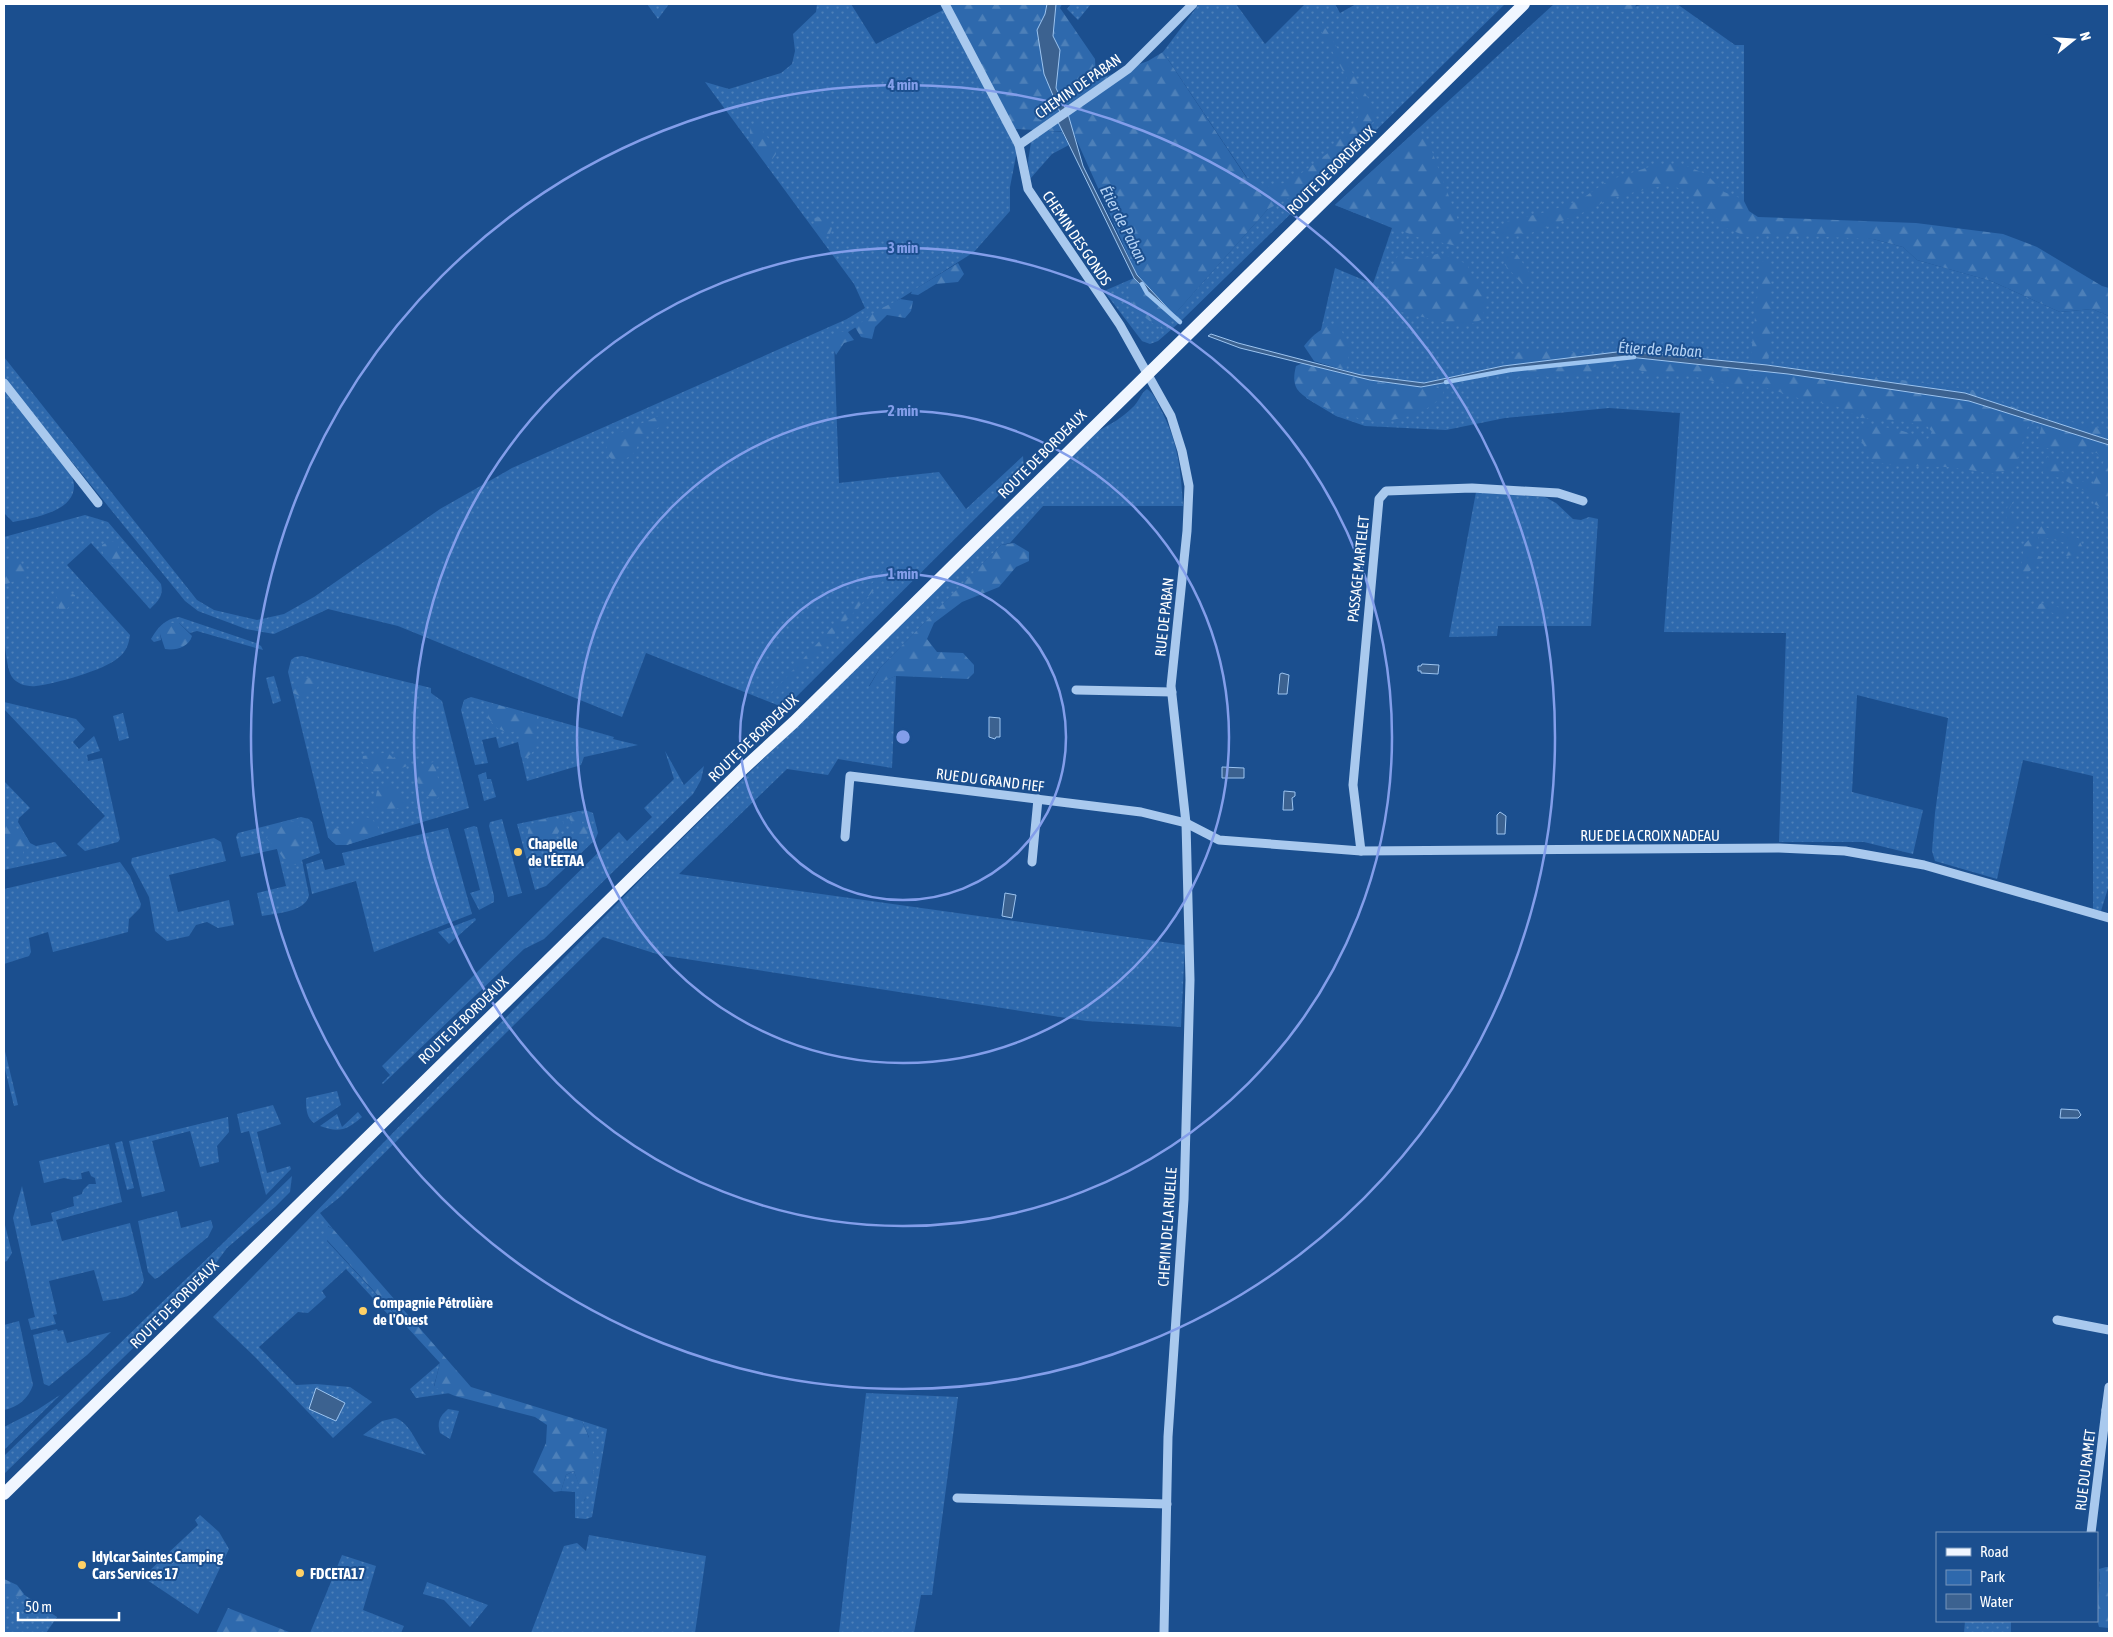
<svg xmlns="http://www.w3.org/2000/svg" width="2113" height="1637" viewBox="0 0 2113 1637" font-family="'Asap Condensed',sans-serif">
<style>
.green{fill:url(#green-dots)}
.forest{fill:url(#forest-firs)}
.water{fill:#3c6290;stroke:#9cc4f0}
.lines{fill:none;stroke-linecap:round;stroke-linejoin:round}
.stream{stroke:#9cc4f0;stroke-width:4.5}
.minor{stroke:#a9c9ee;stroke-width:9}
.major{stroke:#f0f6ff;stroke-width:12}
.ring{fill:none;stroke:#839eea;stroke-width:2.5}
.poi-dot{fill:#ffd166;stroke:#1b4f8f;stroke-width:2}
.labels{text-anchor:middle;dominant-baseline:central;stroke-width:4;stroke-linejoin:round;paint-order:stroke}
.street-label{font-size:15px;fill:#fff;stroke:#1b4f8f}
.poi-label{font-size:15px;font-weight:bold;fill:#fff;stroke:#1b4f8f;text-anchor:start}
.water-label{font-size:16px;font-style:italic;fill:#b5d3f5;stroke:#1b4f8f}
.centre{fill:#839eea;stroke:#1b4f8f;stroke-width:2.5}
.ring-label{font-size:15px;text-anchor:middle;font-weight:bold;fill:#839eea;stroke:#1b4f8f;stroke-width:4;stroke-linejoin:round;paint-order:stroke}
</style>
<defs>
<pattern id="green-dots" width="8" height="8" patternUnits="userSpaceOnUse" patternTransform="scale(1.25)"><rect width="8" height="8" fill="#2e69ad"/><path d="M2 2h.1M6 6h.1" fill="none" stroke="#4d80b9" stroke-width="1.8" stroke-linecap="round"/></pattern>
<pattern id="forest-firs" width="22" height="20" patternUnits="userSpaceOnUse" patternTransform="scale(1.25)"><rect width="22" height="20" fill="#2e69ad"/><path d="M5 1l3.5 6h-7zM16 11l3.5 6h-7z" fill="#4d80b9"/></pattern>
</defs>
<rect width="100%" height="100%" fill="#1b4f8f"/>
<g class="green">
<path d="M647,4H669L658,19Z"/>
<path d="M817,4H851L876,44L947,8L1017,151L1010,187V211L974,252L834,341L839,483L939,472L966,509L1023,456L1024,470L785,708L646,653L622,717L398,626L328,609L274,634L246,629L198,611L185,601L4,378V357L197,600L214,610L257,620L284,614L314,597L440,509L512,468L847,319L865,308L854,284L705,82L729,89L781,73L792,64L795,51L793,34L816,12Z"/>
<path d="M1071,4H1091L1078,20L1067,9Z"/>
<path d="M1199,4H1236L1265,44L1305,4H1335L1340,13L1356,4H1505L1180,322L1158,341L1150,344L1142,341L1104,291L1134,278L1172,317L1268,209L1163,52Z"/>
<path d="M1554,4H1623L1627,9L1644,4H1677L1735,45H1744V222L1873,239L1903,247L1917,260L1991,281L2060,312L2092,309L2109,316V439L2033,415L2109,442V885L2101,911L2093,909V776L2023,760L1997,879L1935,861L1932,851L1935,813L1948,718L1857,695L1852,792L1923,810L1913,854L1864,842H1779L1786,633L1664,632L1680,413L1609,408L1505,418L1446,430L1365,426L1336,416L1306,398L1314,365L1370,380L1421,387L1503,371L1629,357L2030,417V414L1965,393L1762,364L1625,351L1503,366L1424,383L1361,375L1314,361L1335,268L1373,284L1392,228L1335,205Z"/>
<path d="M1040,130L1062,132L1069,145L1052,154L1030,179L1028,162L1031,142Z"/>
<path d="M4,387L71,474C72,477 74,482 74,485C75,512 32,518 13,522L4,513Z"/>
<path d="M1147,389C1154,394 1157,401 1160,408C1178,441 1181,470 1183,506H1043L1010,543L1001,545L880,668L869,686L896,676L892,768L838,759L828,775L787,769L679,874L1185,945L1181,1027L1086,1021L660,955L603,937L340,1197L320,1213L333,1229L328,1226L327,1241L400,1320L396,1323L346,1269L322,1291L326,1297L308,1313L298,1312L259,1347L296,1385L316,1384L350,1387L372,1402L333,1438L254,1356L213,1317L650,870L1098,431C1111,424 1122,418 1132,408C1139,402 1140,394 1147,389Z"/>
<path d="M1476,492L1545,497L1556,503L1573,519L1581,520L1589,517L1598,519L1591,626H1498L1497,636L1449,637Z"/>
<path d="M85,515L108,522L161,584C164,596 158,601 150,609L91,543L67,565L130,635C129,644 126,652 118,658C105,670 54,684 36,686C27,687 17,684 12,677C0,656 4,566 4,537Z"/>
<path d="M179,617L256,643L261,646L263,650L197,631L190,633L179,623L160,634L161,640L154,642L151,639C158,627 165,619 179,617Z"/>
<path d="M302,656L431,688V693L442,701L469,808L346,845C338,845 333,844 328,837L288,672L291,660L295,657Z"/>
<path d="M274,676L281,701L273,704L266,678Z"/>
<path d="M471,697L614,737L613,739L638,745L584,757L581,765L527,781L518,742L499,748L496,737L482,740L488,763L475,765L461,710L464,700Z"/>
<path d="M4,702L76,719L85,729L73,742L79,749L94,736L95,738L100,751L87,755L88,761L102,758L120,839L118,842L85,851L77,844L105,816L4,709Z"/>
<path d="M123,713L129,738L119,741L113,716Z"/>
<path d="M665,751L684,785L704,766L701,780L693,794L544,939L524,949L383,1084L382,1083L390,1075L382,1066L619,832L627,841L652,817L644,808L674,779Z"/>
<path d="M486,772L487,779H491L496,797L484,801L478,775Z"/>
<path d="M4,781L30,808L19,818L18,822L30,843L36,846L55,842L67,856L4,870Z"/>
<path d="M585,810L593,813L598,833L595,840L546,886L535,890L517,824Z"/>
<path d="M301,817L309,819L312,822L320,853L302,860L309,895C306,912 277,913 262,916L257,893L286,886L277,849L241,857L236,837L238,833Z"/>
<path d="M502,819L522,893L508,897L489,826L490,822Z"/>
<path d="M474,826L477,827L494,896V902L479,910L470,893L480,890L464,829Z"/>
<path d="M448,828L472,914L374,952L356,881L312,894L306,864L322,859L325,870L345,865L342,853Z"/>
<path d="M214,838L221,842L226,861L169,875L178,912L229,900L234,925L218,928L207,922L196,925L189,936L167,941L155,931L149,897L131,863L132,858Z"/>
<path d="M120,862L130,876L141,904L140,908L129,919L128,932L53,952L48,932L29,938L31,952L29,956L4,964V889Z"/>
<path d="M475,918L476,920L449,944L438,932Z"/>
<path d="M4,1047L18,1105L14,1106L4,1065Z"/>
<path d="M337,1091L341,1105L314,1123C306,1118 306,1107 306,1098Z"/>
<path d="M273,1105L281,1124L257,1132L267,1173L290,1166L291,1169L266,1195L249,1131L241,1133L237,1114Z"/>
<path d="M358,1112L362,1117C347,1130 339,1133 320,1126L337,1114L342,1127Z"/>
<path d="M228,1117L229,1132L217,1146L219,1162L200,1167L190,1131L152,1141L165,1191L142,1197L129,1141Z"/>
<path d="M122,1141L134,1188L127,1190L115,1143Z"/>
<path d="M109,1144L122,1202L56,1220L62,1241L130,1223L144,1280C138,1298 119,1298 103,1301L94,1270L49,1281L57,1314L53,1315L56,1324L31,1330L28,1319L35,1317L13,1218L22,1186L31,1226L53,1221L51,1213L74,1206L73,1197L82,1194L83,1190L89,1184H96L95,1178L91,1176L89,1171L81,1173L82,1179L73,1180L64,1178L44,1183L39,1161Z"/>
<path d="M292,1176L290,1192L275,1207L227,1248L205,1278L4,1474V1456Z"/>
<path d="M177,1211L181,1228L211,1220L213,1227L208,1237L159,1277L155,1279L148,1272L138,1221Z"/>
<path d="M4,1221L12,1253L7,1261L4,1262Z"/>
<path d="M19,1321L33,1385C28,1399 18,1407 4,1410V1325Z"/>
<path d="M57,1329L58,1331L63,1330L67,1343L111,1332L87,1355L49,1386L44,1384L33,1335Z"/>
<path d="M440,1363L434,1386L450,1393L416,1398L410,1389Z"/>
<path d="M866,1393L958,1397L932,1595H921L914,1633H839Z"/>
<path d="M60,1395L4,1450V1427L37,1410Z"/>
<path d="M448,1409L459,1411L450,1439L440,1433C437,1422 439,1417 448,1409Z"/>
<path d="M395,1418C411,1423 415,1443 426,1455L363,1435L382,1421Z"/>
<path d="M582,1421L607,1429L592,1517L586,1519L575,1518V1492L561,1491L566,1475L574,1471L585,1501L589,1437Z"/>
<path d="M200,1515L219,1532L229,1549L198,1614L144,1578L148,1572L198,1525L195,1520Z"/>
<path d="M589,1535L706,1556L695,1633H531L564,1546L577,1543L586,1551Z"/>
<path d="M342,1555L376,1566L363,1610L404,1626L401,1633H310Z"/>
<path d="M4,1581L57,1617L46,1633H4Z"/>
<path d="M427,1582L488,1605L470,1627L444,1600L423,1594Z"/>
<path d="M1965,1621H2011V1633H1964Z"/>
</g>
<g class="forest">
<path d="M949,4H1062L1060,8L1095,59L1096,80L1148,61L1163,52L1246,177L1270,187L1291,181L1328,153L1358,117L1359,101L1317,23L1319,18L1376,111V119L1307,188L1268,209L1174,315L1137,275L1073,132L1015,129Z"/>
<path d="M1607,4H1635L1636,6C1625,16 1618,13 1607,4Z"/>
<path d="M751,125H758L775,147L776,154L771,161L765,160C758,149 746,138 751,125Z"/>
<path d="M1418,129L1430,146L1465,239L1457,246L1420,238L1335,205Z"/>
<path d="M1679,163L1706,174L1724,192L1743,199L1749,211L1758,217L1916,223L2003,234L2037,247L2102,286L2109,288V316L2092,309L2060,312L1991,281L1917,260L1903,247L1873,239L1760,234L1748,237L1726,228L1687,190L1665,185L1610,198L1592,209L1531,233L1498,235L1491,233L1508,221L1550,211L1580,200L1609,180L1652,166Z"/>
<path d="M819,217L832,228L830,234L823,235L816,229L814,218Z"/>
<path d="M1440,253L1467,264L1473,279L1486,294L1483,319L1469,325L1452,324L1393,310L1389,302V271L1399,254L1417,260Z"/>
<path d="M1516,253L1533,278L1526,288L1504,264V254Z"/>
<path d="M1761,261L1771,262V345L1767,365L1752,363L1751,355Z"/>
<path d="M958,263L964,274L958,282L936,284L918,295L911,294L912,291Z"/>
<path d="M1134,278L1172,317L1169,325L1162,329C1147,321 1134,309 1127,293L1130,282Z"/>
<path d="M900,299L913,301L911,311L905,318L887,315L875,327L872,339L861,337L855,327L878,310Z"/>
<path d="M1338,323L1350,349L1346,370L1314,361L1304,346C1313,334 1323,327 1338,323Z"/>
<path d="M838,332H848L854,340L844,343L836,355L829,340Z"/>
<path d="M1526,350H1550L1849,377L1866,375L1973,390L2030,414V420L2014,468L1996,474L1949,467L1902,466L1871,462L1860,437L1859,425L1863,424L1896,429L1928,439L1932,432L1927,426L1895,420L1861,418L1834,405L1801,399L1764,387L1752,375L1746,382L1742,394L1721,383L1692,376H1655L1623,364L1591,375L1515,378L1507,365L1513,354Z"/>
<path d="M1303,363C1329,370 1356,379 1383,383C1402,387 1426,383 1444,390C1442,409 1396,422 1378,421C1359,421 1308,405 1297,389C1293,382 1294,374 1296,366Z"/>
<path d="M663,414L668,420L664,425L640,436C637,454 632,457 615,462L606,454L608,438Z"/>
<path d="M2043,421L2072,422L2109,430V511L2094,504L2091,494L2060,478L2043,473L2047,457L2055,459L2061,471L2092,486L2104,461L2097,453L2036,447Z"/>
<path d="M2013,493L2015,497L2009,510L2018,521L2016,526L2009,525C2003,514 2008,504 2013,493Z"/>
<path d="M2041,526L2078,538L2083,548L2073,555L2066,556L2069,544L2039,536L2034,555L2043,557C2034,564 2031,573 2020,577L2024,545Z"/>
<path d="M110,541L116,542L121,553V560L115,564C105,559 102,556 102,545Z"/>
<path d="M1014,543L1029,552V561L1016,567L999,587L962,602L934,623L927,639L937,652L963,653L974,665V673L968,679L896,676L869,687L880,668L969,577L1001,545Z"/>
<path d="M12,558L24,566L25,574L22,578L4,585V564Z"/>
<path d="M893,564L895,567L779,695L773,696L772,693L889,565Z"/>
<path d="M59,589L75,595V599L66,610L59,609L56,592Z"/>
<path d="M2042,603L2069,610L2071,614L2065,616L2037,609L2036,606Z"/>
<path d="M171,623H179L192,636C189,647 175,651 165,649L160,634L162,627Z"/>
<path d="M314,677L320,684L316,689L302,697L293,693V685L300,679Z"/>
<path d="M495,704L537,717L536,749L526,758L521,757L519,745L522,740V735L515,731L508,733L497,728L488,718L489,708Z"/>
<path d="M384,753L389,754L393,758L396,756L405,755L409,761L407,766L397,770L391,764H385L380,773L376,775L362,762L363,756Z"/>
<path d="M434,762L442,794L437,799L433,800C422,793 420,784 411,774L413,766Z"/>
<path d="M382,784H388L403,799L405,805L402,808L378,810L374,806L377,791Z"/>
<path d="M579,811L584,816L582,823L588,831L587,837L582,841L575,838L574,827L569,818L572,813Z"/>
<path d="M365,817L373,819L378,827V835L347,845H336L328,837L333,828L348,830L353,824Z"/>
<path d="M554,817L564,822C557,835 552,848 536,853C525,845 527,838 529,826L536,821Z"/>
<path d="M290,820C292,821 296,822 297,824C304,831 302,858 296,865L287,864L277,849L267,839C269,826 278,823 290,820Z"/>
<path d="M4,822L12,829H21L30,843L23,849V854L21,857L17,856C15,849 11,845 4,843Z"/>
<path d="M327,1226L333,1229L471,1387L582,1421C597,1455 599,1467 584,1501L574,1471L566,1475L561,1491L554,1492L533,1472L546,1443L547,1425L535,1417L455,1396L434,1387L440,1363L327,1240L324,1232Z"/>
<path d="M2106,1567H2109V1628L2099,1627C2093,1607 2102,1589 2099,1569Z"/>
<path d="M4,1579L17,1585L24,1594L18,1598L4,1591Z"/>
<path d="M228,1608L289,1632L216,1633Z"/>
</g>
<g class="water">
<path d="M1047,4H1056L1053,36L1060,50L1056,88L1068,114L1083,166L1137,275L1174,315L1172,317L1134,278L1057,120L1062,117L1044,74L1037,30L1045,14Z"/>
<path d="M1211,334L1238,343L1361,375L1424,383L1503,366L1625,351L1767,365L1965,393L2109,440V445L1969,401L1788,374L1629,357L1524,368L1421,387L1370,380L1240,348L1208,336Z"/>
<path d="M1422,664L1439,665L1438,674L1421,673V671H1418V666H1421Z"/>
<path d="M1282,673L1289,675L1287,694H1278L1280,674Z"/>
<path d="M989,717L1000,718V737H996L995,739L989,737Z"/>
<path d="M1222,767L1244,768V778H1222Z"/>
<path d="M1284,791L1295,792V796L1292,798L1293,810H1283Z"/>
<path d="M1500,812L1506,816L1505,834H1497V815Z"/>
<path d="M1005,893L1016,895L1012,918L1002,916Z"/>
<path d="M2061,1109L2078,1110L2081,1115L2078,1118H2060Z"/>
<path d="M316,1388L345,1403L336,1421L309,1409Z"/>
</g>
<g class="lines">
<g class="stream">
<path d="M1142,284L1147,293L1180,322"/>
<path d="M1446,382L1510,370L1634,357"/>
</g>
<g class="minor">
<path d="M945,4L1019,145L1028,189L1120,325L1171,416L1182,451L1189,486L1187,531L1171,686L1186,823L1190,980L1184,1199L1168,1437L1164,1633"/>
<path d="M1019,145L1128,69L1193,4"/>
<path d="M4,383L98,503"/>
<path d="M1076,690L1172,692"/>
<path d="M845,837L850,776L1141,812L1186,823L1219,840L1361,851L1779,848L1845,851L1924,865L2109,918"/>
<path d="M1361,851L1353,785L1379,499L1386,491L1472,488L1558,493L1583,501"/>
<path d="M1032,862L1038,799"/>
<path d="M2057,1320L2109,1330"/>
<path d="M2109,1387L2106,1410L2109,1411"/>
<path d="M957,1498L1167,1504"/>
<path d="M2091,1533L2106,1410"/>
</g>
<path class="major" d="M4,1494L744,768L794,722L1524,4"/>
</g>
<g class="ring">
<circle cx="903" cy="737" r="163"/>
<circle cx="903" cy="737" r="326"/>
<circle cx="903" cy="737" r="489"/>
<circle cx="903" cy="737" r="652"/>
</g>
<g class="poi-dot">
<circle cx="518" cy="852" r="5"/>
<circle cx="363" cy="1311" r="5"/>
<circle cx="82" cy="1565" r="5"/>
<circle cx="300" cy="1573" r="5"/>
</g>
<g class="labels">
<g class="street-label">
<text transform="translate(1078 86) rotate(-35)">CHEMIN DE PABAN</text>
<text transform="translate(1331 170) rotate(-45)">ROUTE DE BORDEAUX</text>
<text transform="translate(1077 238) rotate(56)">CHEMIN DES GONDS</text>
<text transform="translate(1042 454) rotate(-45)">ROUTE DE BORDEAUX</text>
<text transform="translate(1358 569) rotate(-84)">PASSAGE MARTELET</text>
<text transform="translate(1164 617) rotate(-84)">RUE DE PABAN</text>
<text transform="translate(753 738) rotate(-44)">ROUTE DE BORDEAUX</text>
<text transform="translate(990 780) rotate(7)">RUE DU GRAND FIEF</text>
<text x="1650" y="835">RUE DE LA CROIX NADEAU</text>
<text transform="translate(463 1020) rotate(-44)">ROUTE DE BORDEAUX</text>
<text transform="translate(1167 1227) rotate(-86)">CHEMIN DE LA RUELLE</text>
<text transform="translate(174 1304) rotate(-45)">ROUTE DE BORDEAUX</text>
<text transform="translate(2085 1470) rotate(-83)">RUE DU RAMET</text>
</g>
<g class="poi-label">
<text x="528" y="843">Chapelle<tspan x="528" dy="17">de l'ÉETAA</tspan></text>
<text x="373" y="1302">Compagnie Pétrolière<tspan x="373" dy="17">de l'Ouest</tspan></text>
<text x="92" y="1556">Idylcar Saintes Camping<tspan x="92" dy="17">Cars Services 17</tspan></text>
<text x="310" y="1573">FDCETA17</text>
</g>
<g class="water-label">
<text transform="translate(1124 224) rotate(63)">Étier de Paban</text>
<text transform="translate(1660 349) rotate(3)">Étier de Paban</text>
</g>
</g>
<circle cx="903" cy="737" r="8" class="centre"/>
<g class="ring-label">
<text x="903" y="90">4 min</text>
<text x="903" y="253">3 min</text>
<text x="903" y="416">2 min</text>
<text x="903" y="579">1 min</text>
</g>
<rect width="2113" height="1637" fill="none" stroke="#ffffff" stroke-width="10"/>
<rect x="1936" y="1532" width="162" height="90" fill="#1b4f8f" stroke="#7695bc"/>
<rect x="1946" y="1548" width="25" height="8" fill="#f0f6ff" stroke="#7695bc"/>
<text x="1980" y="1557" font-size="15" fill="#ffffff">Road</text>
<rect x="1946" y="1570" width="25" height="15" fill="#2e69ad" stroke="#7695bc"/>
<text x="1980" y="1582" font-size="15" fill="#ffffff">Park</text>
<rect x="1946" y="1594" width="25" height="15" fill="#3c6290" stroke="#7695bc"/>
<text x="1980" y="1607" font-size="15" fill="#ffffff">Water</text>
<g transform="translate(2073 40) rotate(73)" stroke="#1b4f8f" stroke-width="4" paint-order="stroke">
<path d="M0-4L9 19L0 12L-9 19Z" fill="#ffffff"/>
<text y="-8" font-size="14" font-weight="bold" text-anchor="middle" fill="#ffffff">N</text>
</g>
<path d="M18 1612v8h101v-8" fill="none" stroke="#ffffff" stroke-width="2.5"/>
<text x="25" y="1612" font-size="15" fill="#ffffff" stroke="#1b4f8f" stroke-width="4" paint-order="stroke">50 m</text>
</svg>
